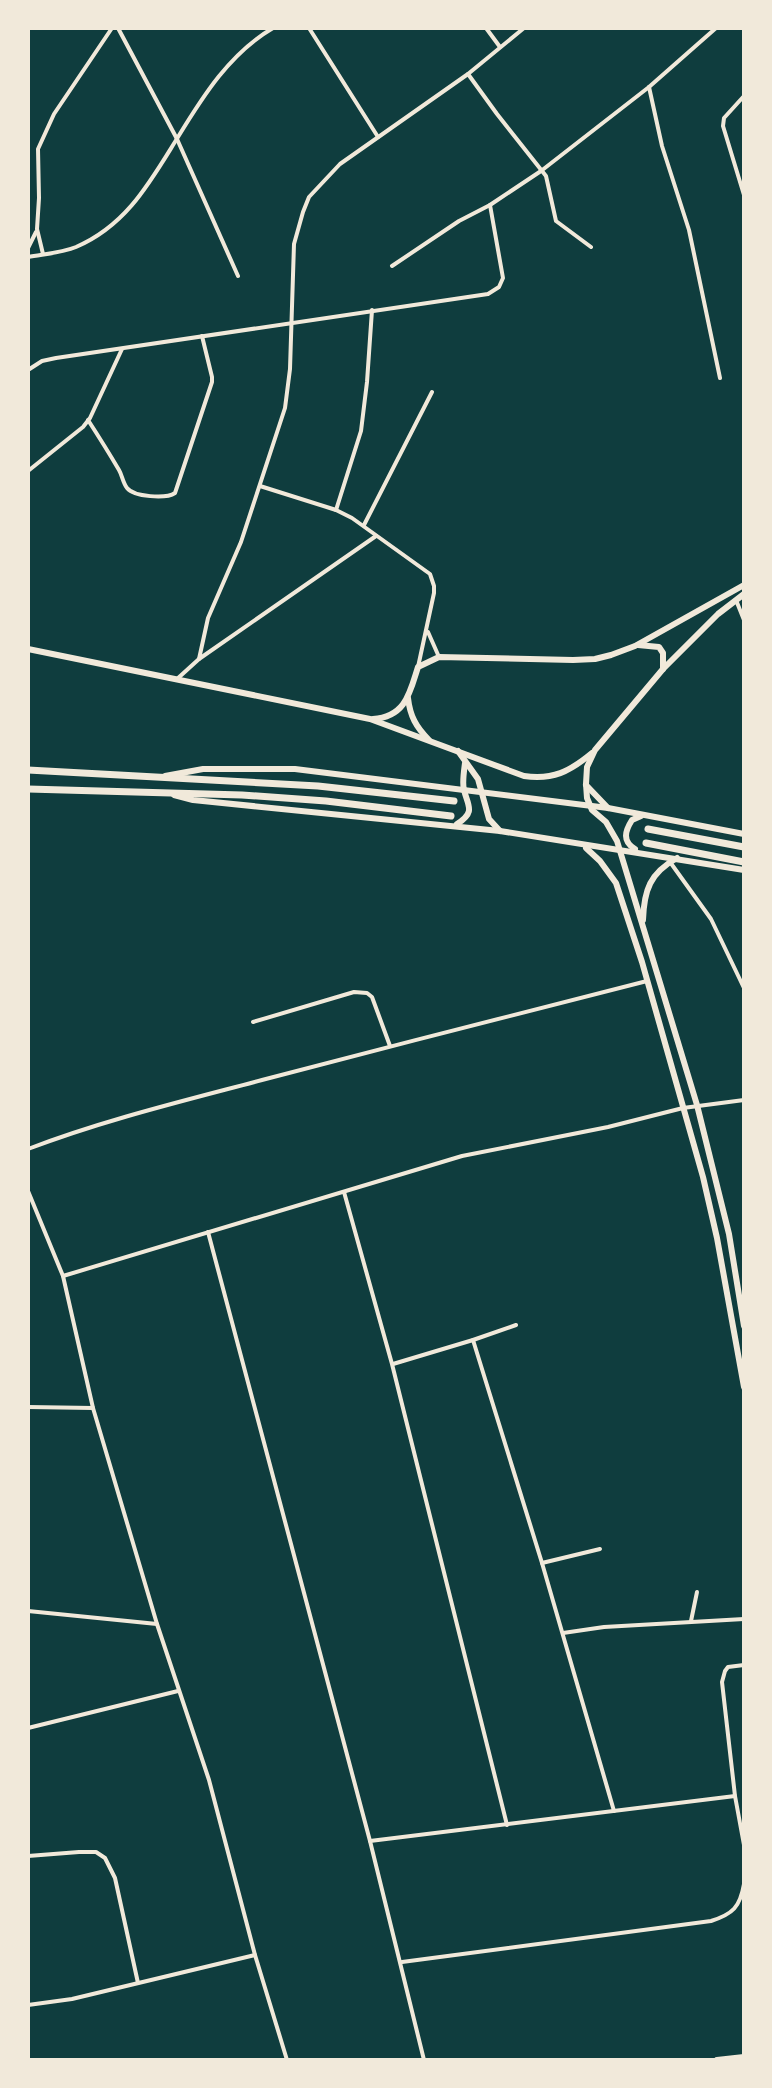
<svg xmlns="http://www.w3.org/2000/svg" width="772" height="2088" viewBox="0 0 772 2088" font-family="'DejaVu Sans',sans-serif">
<style>
.lines{fill:none;stroke-linecap:round;stroke-linejoin:round}
.minor{stroke:#f1e9da;stroke-width:4}
.tertiary{stroke:#f1e9da;stroke-width:6}
.trunk{stroke:#f1e9da;stroke-width:7}
</style>
<rect width="100%" height="100%" fill="#0f3d3e"/>
<g class="lines">
<g class="minor">
<path d="M118,28L177,139L238,276"/>
<path d="M309,28L378,137"/>
<path d="M486,28L500,47"/>
<path d="M468,74L497,114L546,176L556,221L591,247"/>
<path d="M649,87L662,146L689,230L720,378"/>
<path d="M744,96L724,118L723,126L744,195"/>
<path d="M28,248L36,232"/>
<path d="M43,254L37,229L39,198L38,149L54,114L112,28"/>
<path d="M28,257C44,254 61,253 76,247C127,225 150,182 178,137C203,96 230,53 273,28"/>
<path d="M392,266L459,221L490,205L541,171L649,87L716,28"/>
<path d="M28,370L42,361L56,358L488,294L499,287L503,278L490,205"/>
<path d="M88,420C99,437 109,453 119,470C122,475 123,483 127,488C134,497 166,499 175,493L212,382V377L202,336"/>
<path d="M28,471L83,427L90,418L122,349"/>
<path d="M260,486L336,510L352,518L430,574L434,586V593L418,667"/>
<path d="M336,510L361,431L367,382L372,310"/>
<path d="M364,525L432,392"/>
<path d="M736,600L744,620"/>
<path d="M428,632L439,657"/>
<path d="M199,659L376,536"/>
<path d="M177,679L199,659L208,618L241,542L285,408L290,369L294,244L303,212L309,197L340,164L468,74L524,28"/>
<path d="M670,862L711,919L744,988"/>
<path d="M253,1022L354,992L367,993L372,997L390,1046"/>
<path d="M28,1149C104,1120 183,1101 262,1080C390,1046 519,1014 647,981"/>
<path d="M28,1191L63,1276L93,1408L157,1624L209,1780L255,1955L287,2060"/>
<path d="M344,1192L392,1364L507,1825"/>
<path d="M208,1232L370,1841L424,2060"/>
<path d="M63,1276L462,1156L608,1127L683,1108L744,1100"/>
<path d="M473,1340L542,1563L614,1811"/>
<path d="M393,1364L473,1340L516,1325"/>
<path d="M28,1407L93,1408"/>
<path d="M542,1563L600,1549"/>
<path d="M28,1611L157,1624"/>
<path d="M691,1621L697,1592"/>
<path d="M563,1633L604,1627L744,1619"/>
<path d="M744,1665L728,1667L725,1671L722,1682L735,1796L744,1845"/>
<path d="M28,1728L178,1691"/>
<path d="M370,1841L735,1796"/>
<path d="M28,1856L79,1852H96L105,1858L115,1878L138,1983"/>
<path d="M402,1962L711,1921C733,1914 740,1907 744,1884"/>
<path d="M28,2005L72,1999L255,1955"/>
</g>
<g class="tertiary">
<path d="M744,594L718,614L663,669L595,750L587,767L586,784L587,798L592,810L606,822L617,841L697,1105L729,1234L744,1326"/>
<path d="M638,645L659,647L663,653V669"/>
<path d="M28,649L370,719L524,776C553,780 569,772 592,753"/>
<path d="M408,698C410,716 416,727 429,740"/>
<path d="M373,719C406,717 410,692 418,667L439,657L573,660L595,659L611,655L635,646L744,585"/>
<path d="M458,751L478,779L489,819L500,831"/>
<path d="M165,776L203,769H295L608,808L744,834"/>
<path d="M586,785L608,808"/>
<path d="M174,795L193,800L500,831L744,870"/>
<path d="M457,824C476,812 468,806 464,790C462,783 464,771 465,763"/>
<path d="M586,848L600,861L616,883L642,962L703,1177L717,1238L744,1387"/>
<path d="M635,849C622,841 625,831 632,820L641,816"/>
<path d="M643,920C644,890 650,873 677,858"/>
<path d="M717,2060L744,2057"/>
</g>
<g class="trunk">
<path d="M28,770L318,786L454,801"/>
<path d="M28,789L242,795L326,801L451,816"/>
<path d="M648,829L744,847"/>
<path d="M646,843L744,862"/>
</g>
</g>
<rect width="772" height="2088" fill="none" stroke="#f1e9da" stroke-width="60"/>
</svg>
